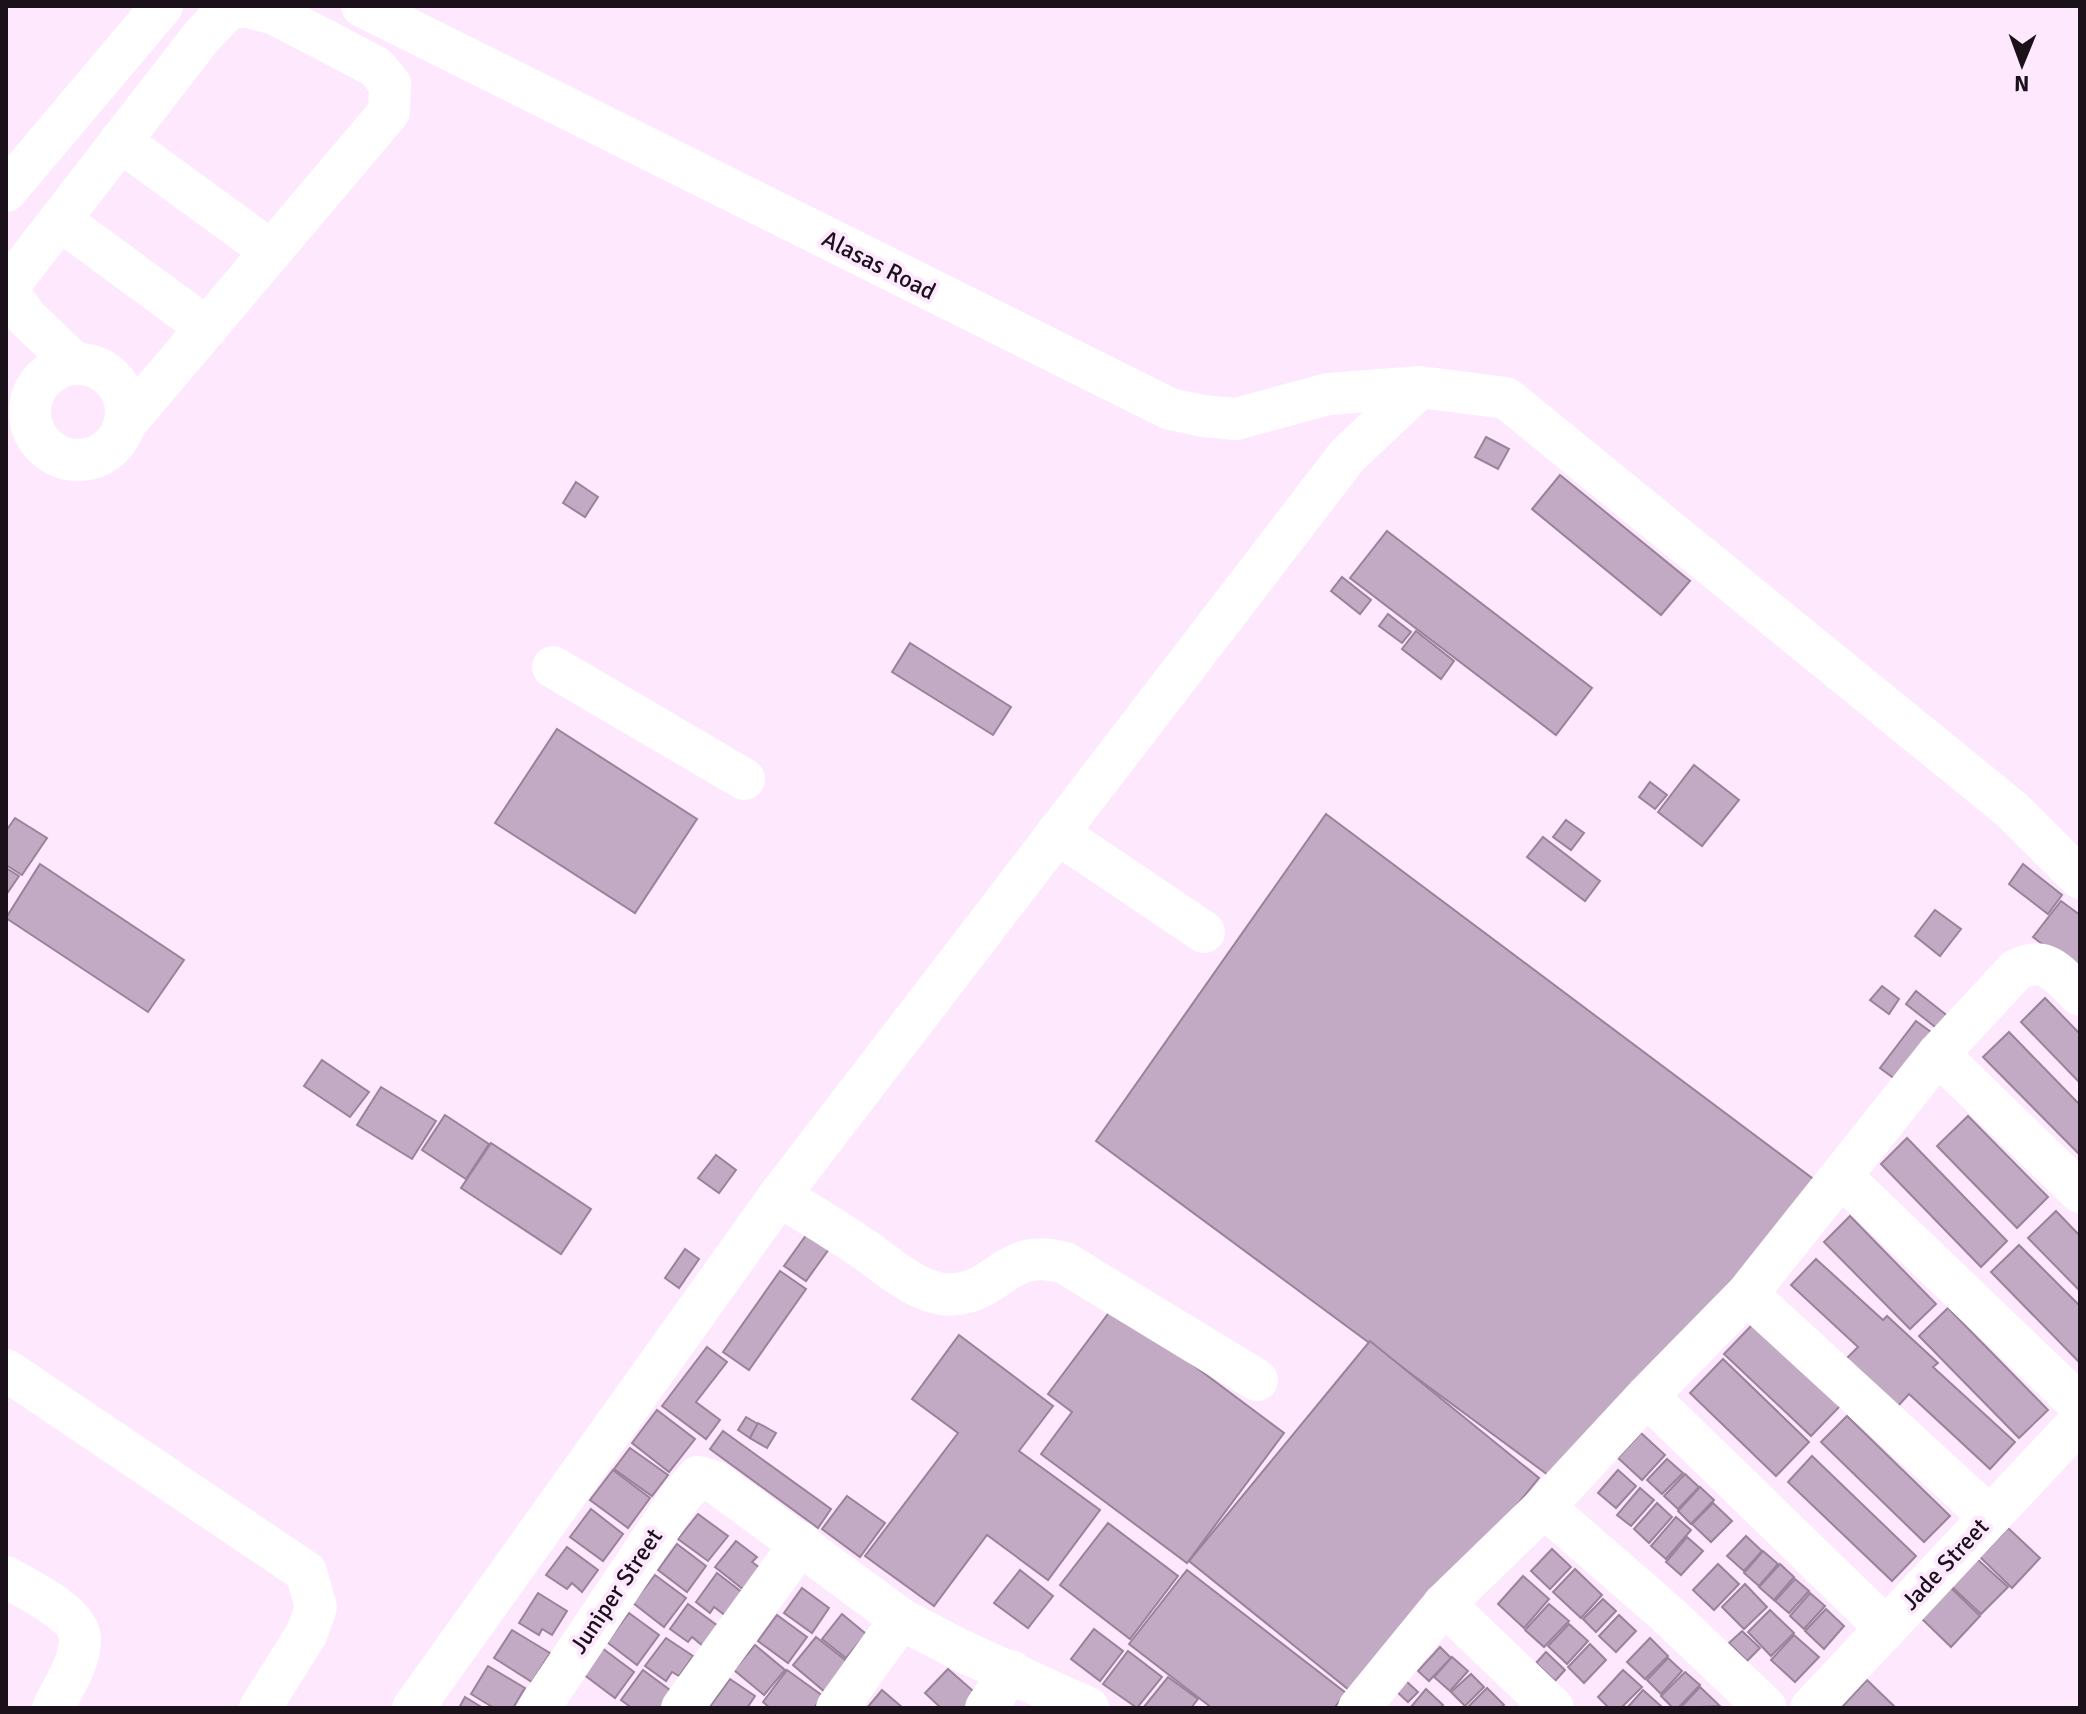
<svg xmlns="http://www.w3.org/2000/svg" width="2086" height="1714" viewBox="0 0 2086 1714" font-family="Signika,sans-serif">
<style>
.building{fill:#c3aac4;stroke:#9a829b;stroke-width:2}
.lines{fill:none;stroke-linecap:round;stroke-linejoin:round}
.minor{stroke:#fff;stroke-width:42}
.labels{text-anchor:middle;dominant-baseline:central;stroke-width:8;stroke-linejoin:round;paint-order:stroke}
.street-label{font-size:24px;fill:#1a111b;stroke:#fde8fe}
</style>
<rect width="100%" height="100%" fill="#fde8fe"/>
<g class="building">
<path d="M1486,437L1509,449L1498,469L1475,457Z"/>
<path d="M1560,475L1690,581L1661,615L1532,509Z"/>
<path d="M576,482L598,497L585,517L563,503Z"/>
<path d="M1387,531L1592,688L1556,735L1350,578Z"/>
<path d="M1342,577L1371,600L1360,614L1331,591Z"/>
<path d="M1388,614L1411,632L1402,643L1379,626Z"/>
<path d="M1416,631L1454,661L1441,679L1402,649Z"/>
<path d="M910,643L1011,707L993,735L892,672Z"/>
<path d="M557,729L697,819L635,913L495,823Z"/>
<path d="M1694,765L1739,800L1702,846L1658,812Z"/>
<path d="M1650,782L1667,795L1655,809L1639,797Z"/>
<path d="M1326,814L1820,1184L1552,1478L1096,1141Z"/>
<path d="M15,818L47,838L22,875L6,865V831Z"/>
<path d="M1566,820L1584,833L1571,850L1553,837Z"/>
<path d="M1543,837L1600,881L1585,901L1527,857Z"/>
<path d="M40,864L184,960L148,1012L6,918Z"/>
<path d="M2023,864L2062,895L2048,914L2009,884Z"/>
<path d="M6,868L19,876L6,895Z"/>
<path d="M2061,901L2080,915V973L2033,937Z"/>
<path d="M1935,910L1961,929L1940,956L1915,936Z"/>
<path d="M1882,986L1899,999L1889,1014L1870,1000Z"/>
<path d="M1916,991L1954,1021L1944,1034L1906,1004Z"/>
<path d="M2045,998L2080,1034V1083L2021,1022Z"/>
<path d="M1916,1021L1935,1035L1899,1082L1880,1068Z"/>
<path d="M2009,1032L2080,1105V1155L1983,1057Z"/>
<path d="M322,1060L369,1092L350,1117L304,1086Z"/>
<path d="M381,1087L436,1121L412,1159L357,1125Z"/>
<path d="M445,1115L489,1144L466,1179L422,1150Z"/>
<path d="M1968,1116L2048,1197L2017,1228L1937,1146Z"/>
<path d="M1907,1138L2007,1241L1981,1267L1881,1164Z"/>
<path d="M491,1143L591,1209L561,1254L461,1188Z"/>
<path d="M716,1155L736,1170L719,1193L698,1178Z"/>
<path d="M2056,1211L2080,1236V1291L2028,1238Z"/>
<path d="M1850,1216L1936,1304L1910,1329L1824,1242Z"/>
<path d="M807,1234L829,1249L806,1281L784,1266Z"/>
<path d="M2019,1245L2080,1306V1363L1991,1272Z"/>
<path d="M685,1249L699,1259L679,1288L665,1278Z"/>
<path d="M1816,1259L1883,1320L1887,1316L1938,1363L1933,1367L2015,1442L1990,1469L1909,1394L1897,1407L1846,1359L1858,1347L1791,1285Z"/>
<path d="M780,1271L806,1289L749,1370L723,1352Z"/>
<path d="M1114,1306L1284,1433L1187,1563L1041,1454L1072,1412L1048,1394Z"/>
<path d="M1948,1308L2048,1410L2019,1438L1919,1336Z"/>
<path d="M1752,1325L1840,1406L1811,1436L1724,1354Z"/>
<path d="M959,1335L1053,1406L1019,1451L1100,1510L1048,1580L987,1535L934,1606L865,1556L958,1433L912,1399Z"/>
<path d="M1370,1341L1539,1478L1359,1698L1189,1561Z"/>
<path d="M707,1347L727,1362L696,1402L720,1420L706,1439L662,1406Z"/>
<path d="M1723,1359L1809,1442L1776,1476L1690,1393Z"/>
<path d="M657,1410L695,1439L669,1472L632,1443Z"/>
<path d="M1847,1416L1950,1516L1924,1542L1821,1442Z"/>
<path d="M746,1417L758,1424L750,1438L738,1430Z"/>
<path d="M758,1423L776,1433L767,1448L750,1438Z"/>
<path d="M723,1431L831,1509L818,1528L710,1449Z"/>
<path d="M1641,1433L1665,1455L1642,1480L1618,1458Z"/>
<path d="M630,1448L668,1475L652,1496L614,1469Z"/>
<path d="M1812,1456L1916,1556L1892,1581L1788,1482Z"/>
<path d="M1667,1459L1683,1473L1662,1494L1647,1480Z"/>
<path d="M613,1470L650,1498L628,1528L590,1500Z"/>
<path d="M1618,1470L1636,1486L1616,1508L1598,1493Z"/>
<path d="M1685,1474L1699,1487L1678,1509L1664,1496Z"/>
<path d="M1700,1487L1714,1500L1691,1524L1678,1511Z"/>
<path d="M1640,1488L1654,1500L1631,1526L1617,1515Z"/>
<path d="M847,1496L885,1523L860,1557L822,1529Z"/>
<path d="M1657,1503L1672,1517L1649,1543L1634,1529Z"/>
<path d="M1713,1503L1732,1521L1711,1542L1692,1524Z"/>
<path d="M591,1509L623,1534L603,1561L570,1537Z"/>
<path d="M698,1514L728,1536L708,1561L678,1539Z"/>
<path d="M1676,1517L1691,1530L1666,1559L1651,1546Z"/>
<path d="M1108,1523L1178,1576L1130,1639L1060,1585Z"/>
<path d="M2008,1528L2040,1558L2012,1588L1980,1557Z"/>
<path d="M1746,1536L1762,1551L1744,1571L1727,1556Z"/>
<path d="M1687,1537L1703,1551L1681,1575L1666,1562Z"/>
<path d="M736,1541L757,1557L752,1562L760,1568L744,1590L715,1567Z"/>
<path d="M677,1544L706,1566L687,1592L658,1570Z"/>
<path d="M567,1547L598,1570L582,1592L572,1583L567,1589L546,1575Z"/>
<path d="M1552,1549L1571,1567L1550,1589L1531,1571Z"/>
<path d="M1763,1551L1778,1564L1759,1586L1744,1573Z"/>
<path d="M1977,1559L2008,1587L1981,1614L1951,1586Z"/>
<path d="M1718,1564L1739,1584L1714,1610L1693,1590Z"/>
<path d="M1780,1564L1794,1577L1774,1600L1759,1587Z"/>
<path d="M1575,1569L1602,1595L1581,1618L1553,1592Z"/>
<path d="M1020,1570L1053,1596L1028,1628L994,1603Z"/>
<path d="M1187,1570L1346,1693L1334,1708H1212L1129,1644Z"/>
<path d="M717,1573L743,1593L726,1616L714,1607L710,1613L696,1602Z"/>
<path d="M655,1575L686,1598L664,1627L633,1603Z"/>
<path d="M1523,1576L1549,1599L1524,1628L1498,1604Z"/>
<path d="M1795,1579L1809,1591L1789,1613L1775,1601Z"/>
<path d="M1745,1584L1767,1607L1744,1629L1722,1607Z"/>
<path d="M1950,1587L1980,1616L1951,1647L1921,1618Z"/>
<path d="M802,1588L829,1608L812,1633L784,1613Z"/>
<path d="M538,1593L567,1611L552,1635L542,1629L539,1635L519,1623Z"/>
<path d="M1810,1593L1825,1606L1804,1629L1790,1616Z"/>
<path d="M1603,1599L1616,1611L1596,1632L1583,1619Z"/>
<path d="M688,1604L718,1626L703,1646L692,1637L688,1642L670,1629Z"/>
<path d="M1549,1604L1569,1621L1544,1647L1525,1630Z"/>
<path d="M1826,1609L1844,1626L1824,1649L1805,1631Z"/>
<path d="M1770,1610L1794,1633L1771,1656L1748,1632Z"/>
<path d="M629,1613L659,1635L637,1665L607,1642Z"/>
<path d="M842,1614L866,1634L846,1658L822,1639Z"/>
<path d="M777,1615L807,1637L788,1663L758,1641Z"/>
<path d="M1619,1615L1636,1631L1616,1652L1599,1636Z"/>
<path d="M1569,1624L1588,1641L1567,1664L1548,1646Z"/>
<path d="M1094,1629L1123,1651L1100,1681L1071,1659Z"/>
<path d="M512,1630L550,1653L532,1682L494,1658Z"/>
<path d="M1742,1631L1760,1648L1747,1661L1729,1643Z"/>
<path d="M1794,1635L1819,1657L1795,1682L1771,1660Z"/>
<path d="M816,1637L849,1663L825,1692L793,1665Z"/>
<path d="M666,1638L693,1656L679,1676L672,1672L666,1681L645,1666Z"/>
<path d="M1650,1638L1668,1656L1645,1679L1627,1662Z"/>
<path d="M1590,1644L1606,1660L1584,1683L1568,1667Z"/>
<path d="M755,1645L785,1670L764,1695L734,1670Z"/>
<path d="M1440,1647L1451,1658L1429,1681L1418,1671Z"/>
<path d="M602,1648L634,1672L615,1698L583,1674Z"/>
<path d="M1128,1651L1162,1677L1137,1708L1103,1684Z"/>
<path d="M1546,1652L1565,1670L1555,1681L1536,1663Z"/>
<path d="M1452,1657L1468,1671L1450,1691L1434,1677Z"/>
<path d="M1668,1658L1682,1671L1661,1694L1647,1680Z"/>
<path d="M488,1666L525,1688L513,1708H494L471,1694Z"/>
<path d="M948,1669L980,1697L969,1708H941L925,1693Z"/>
<path d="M643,1670L674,1693L663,1708H632L621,1700Z"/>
<path d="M787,1670L823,1696L814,1708H770L763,1702Z"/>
<path d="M1623,1670L1642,1687L1621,1708H1609L1598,1697Z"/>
<path d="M1685,1672L1700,1685L1678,1708H1673L1661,1696Z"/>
<path d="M1471,1674L1484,1687L1465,1706L1451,1692Z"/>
<path d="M1168,1677L1198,1699L1191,1708H1143Z"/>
<path d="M730,1679L755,1696L747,1708H709Z"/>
<path d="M1867,1680L1895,1707L1894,1708H1841Z"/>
<path d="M1406,1681L1418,1692L1408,1702L1397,1692Z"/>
<path d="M1700,1687L1720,1706L1680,1708Z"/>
<path d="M1487,1688L1504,1705L1500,1708H1467Z"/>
<path d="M1426,1689L1443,1705L1440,1708H1410Z"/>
<path d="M882,1690L903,1708H867Z"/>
<path d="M1643,1690L1662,1707L1661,1708H1627Z"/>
<path d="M465,1697L483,1708H459Z"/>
</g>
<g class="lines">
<g class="minor">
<path d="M362,6L1170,409L1203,416L1236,419L1328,394L1420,387"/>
<path d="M120,141L271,251"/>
<path d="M6,191L162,6"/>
<path d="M60,220L207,328"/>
<circle cx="78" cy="412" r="48"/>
<path d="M75,364L27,318L9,293L11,283L202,36L228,9L244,6L275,14L376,67L390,84L389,112L125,424"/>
<path d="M553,667L744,779"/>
<path d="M1057,833L1204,932"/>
<path d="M1938,1054L2080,1192"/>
<path d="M1842,1177L2080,1405"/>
<path d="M779,1196C810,1214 839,1232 868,1252C885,1264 902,1279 920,1287C930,1292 945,1296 956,1294C1001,1290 1007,1246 1065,1263L1257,1380"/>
<path d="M1747,1294L1990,1517"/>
<path d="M6,1370L306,1572L316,1607L307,1633L260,1708"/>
<path d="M1647,1396L1886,1628"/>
<path d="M1544,1507L1666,1613L1766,1708"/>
<path d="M6,1577C26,1589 79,1613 80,1639C80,1663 63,1687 53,1708"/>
<path d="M1444,1604L1553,1708"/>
<path d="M413,1708L779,1196L1347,456L1420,387L1506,398L2012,810L2080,878"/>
<path d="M539,1708L681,1496L698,1477L715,1482L901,1619L960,1650L1088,1708"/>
<path d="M682,1708L801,1543"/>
<path d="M837,1708L901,1619"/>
<path d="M986,1708L1011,1671"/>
<path d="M1359,1708L1444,1604L1544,1507L1647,1396L1747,1294L1938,1054L2016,970C2047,954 2059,975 2080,995"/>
<path d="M1811,1708L2080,1421"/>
</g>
</g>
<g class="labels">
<g class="street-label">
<text transform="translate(879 265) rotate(27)">Alasas Road</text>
<text transform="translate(1945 1564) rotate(-47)">Jade Street</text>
<text transform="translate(616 1591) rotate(-56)">Juniper Street</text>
</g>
</g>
<rect width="2086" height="1714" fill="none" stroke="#1a111b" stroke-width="16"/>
<g transform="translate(2022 64) rotate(181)" stroke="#fde8fe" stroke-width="6" paint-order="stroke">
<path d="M0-6L14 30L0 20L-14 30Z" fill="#1a111b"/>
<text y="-12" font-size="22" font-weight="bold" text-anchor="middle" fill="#1a111b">N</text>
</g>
</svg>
